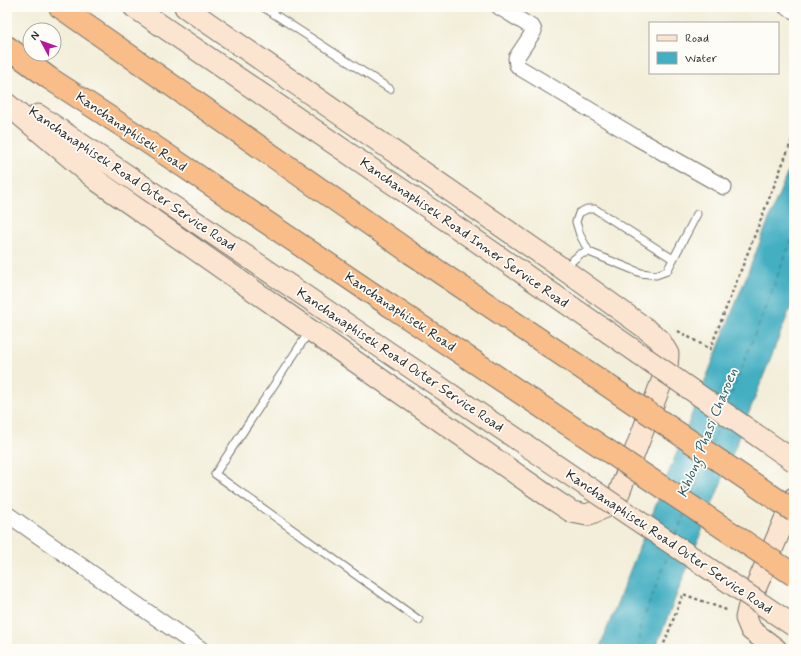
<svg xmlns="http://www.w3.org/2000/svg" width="801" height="656" viewBox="0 0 801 656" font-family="Mynerve,sans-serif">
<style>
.water{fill:#44afc2;stroke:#386d76}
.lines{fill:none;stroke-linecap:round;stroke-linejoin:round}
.ferry{stroke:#356067;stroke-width:1;stroke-dasharray:5 4;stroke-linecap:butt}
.service-casing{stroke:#716f68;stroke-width:9}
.minor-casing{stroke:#716f68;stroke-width:17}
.secondary-casing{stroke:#716f68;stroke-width:23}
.trunk-casing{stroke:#716f68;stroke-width:24}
.path{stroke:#716f68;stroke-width:2.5;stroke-dasharray:3 3;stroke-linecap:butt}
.service{stroke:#fff;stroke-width:7}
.minor{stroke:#fff;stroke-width:15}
.secondary{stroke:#fce5d0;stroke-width:21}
.trunk{stroke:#f8bd89;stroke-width:22}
.secondary-bridge-casing{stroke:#716f68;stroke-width:23;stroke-linecap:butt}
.trunk-bridge-casing{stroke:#716f68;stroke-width:24;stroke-linecap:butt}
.secondary-bridge{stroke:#fce5d0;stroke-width:21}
.trunk-bridge{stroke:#f8bd89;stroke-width:22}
.labels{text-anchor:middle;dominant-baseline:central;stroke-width:3.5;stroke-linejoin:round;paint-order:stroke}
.street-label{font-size:14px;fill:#2b2b2b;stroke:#fdfcf7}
.water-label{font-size:15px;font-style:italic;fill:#356067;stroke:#fdfcf7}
</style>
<rect width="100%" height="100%" fill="#fdfcf7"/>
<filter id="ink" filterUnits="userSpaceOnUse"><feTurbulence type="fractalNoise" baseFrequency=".025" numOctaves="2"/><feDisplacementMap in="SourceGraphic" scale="8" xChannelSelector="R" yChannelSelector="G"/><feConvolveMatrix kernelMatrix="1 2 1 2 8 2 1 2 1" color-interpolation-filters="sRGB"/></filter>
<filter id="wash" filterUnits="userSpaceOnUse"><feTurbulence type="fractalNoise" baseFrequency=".012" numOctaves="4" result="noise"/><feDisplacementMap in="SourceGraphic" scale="16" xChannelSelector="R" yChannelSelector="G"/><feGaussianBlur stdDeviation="0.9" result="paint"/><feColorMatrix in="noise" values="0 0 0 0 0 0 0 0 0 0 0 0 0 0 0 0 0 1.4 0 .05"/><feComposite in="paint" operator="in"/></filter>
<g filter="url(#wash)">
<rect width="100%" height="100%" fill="#f3eed9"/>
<path class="water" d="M794,156V299L655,649H599Z"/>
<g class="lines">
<g class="ferry">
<path d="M728,403L794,234"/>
<path d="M712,444L720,423"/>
<path d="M692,494L704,464"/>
<path d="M676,535L684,514"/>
<path d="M640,649V627L669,553"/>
</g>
</g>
</g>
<g filter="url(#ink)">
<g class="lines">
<defs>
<g id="service">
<path d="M263,7L390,89"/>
<path d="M589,252L580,235L576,222L579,213L587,209H595L673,259"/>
<path d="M564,268L580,254L589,252L641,273L656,275L667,271L697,214"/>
<path d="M309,332L215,474L419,620"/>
</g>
<g id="minor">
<path d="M499,7L530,26L533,28L534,31L516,58L517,65L520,68L637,138L724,187"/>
<path d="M786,7L794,11"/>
<path d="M7,514L201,649"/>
</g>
<g id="secondary">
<path d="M134,7L433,211"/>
<path d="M7,104L99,182L310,330L545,494L572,512L587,515L606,507L619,493L667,368L668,354L659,339L645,328L563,269L185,7"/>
<path d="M38,115L367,338"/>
<path d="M776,649L751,630L746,618L750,601L794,498"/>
</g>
<g id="trunk">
<path d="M60,7L411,253"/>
<path d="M7,47L49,78L149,143L389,305"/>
</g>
</defs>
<use href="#service" class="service-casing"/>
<use href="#minor" class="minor-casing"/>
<use href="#secondary" class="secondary-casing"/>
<use href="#trunk" class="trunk-casing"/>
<g class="path">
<path d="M678,331L710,349L794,135"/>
<path d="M662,649L683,594L729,611"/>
</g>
<use href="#service" class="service"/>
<use href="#minor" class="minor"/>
<use href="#secondary" class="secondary"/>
<use href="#trunk" class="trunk"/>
<defs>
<g id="secondary-bridge">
<path d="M433,211L794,461"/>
<path d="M367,338L794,626"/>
</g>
<g id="trunk-bridge">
<path d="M411,253L794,511"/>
<path d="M389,305L794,575"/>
</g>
</defs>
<use href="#secondary-bridge" class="secondary-bridge-casing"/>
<use href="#trunk-bridge" class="trunk-bridge-casing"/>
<use href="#secondary-bridge" class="secondary-bridge"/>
<use href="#trunk-bridge" class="trunk-bridge"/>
</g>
</g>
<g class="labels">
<g class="street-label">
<text transform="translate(131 132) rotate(34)">Kanchanaphisek Road</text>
<text transform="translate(132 179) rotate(34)">Kanchanaphisek Road Outer Service Road</text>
<text transform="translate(464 233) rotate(35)">Kanchanaphisek Road Inner Service Road</text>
<text transform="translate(400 312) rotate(34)">Kanchanaphisek Road</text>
<text transform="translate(400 360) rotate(34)">Kanchanaphisek Road Outer Service Road</text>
<text transform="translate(669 542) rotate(34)">Kanchanaphisek Road Outer Service Road</text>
</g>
<g class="water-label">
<text transform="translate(708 433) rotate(-68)">Khlong Phasi Charoen</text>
</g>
</g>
<rect width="801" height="656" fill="none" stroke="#fdfcf7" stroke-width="24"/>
<rect x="649" y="22" width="130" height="52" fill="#fdfcf7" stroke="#a9a8a5"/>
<rect x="657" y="35" width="20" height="6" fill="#fce5d0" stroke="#a9a8a5"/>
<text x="685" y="42" font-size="12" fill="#2b2b2b">Road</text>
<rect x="657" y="52" width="20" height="12" fill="#44afc2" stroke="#a9a8a5"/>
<text x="685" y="62" font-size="12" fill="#2b2b2b">Water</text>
<g transform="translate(42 42) rotate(311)"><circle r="19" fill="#fdfcf7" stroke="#a9a8a5"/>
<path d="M0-3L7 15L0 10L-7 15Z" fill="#b5179e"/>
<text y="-6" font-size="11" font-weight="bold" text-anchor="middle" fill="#2b2b2b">N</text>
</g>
</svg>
